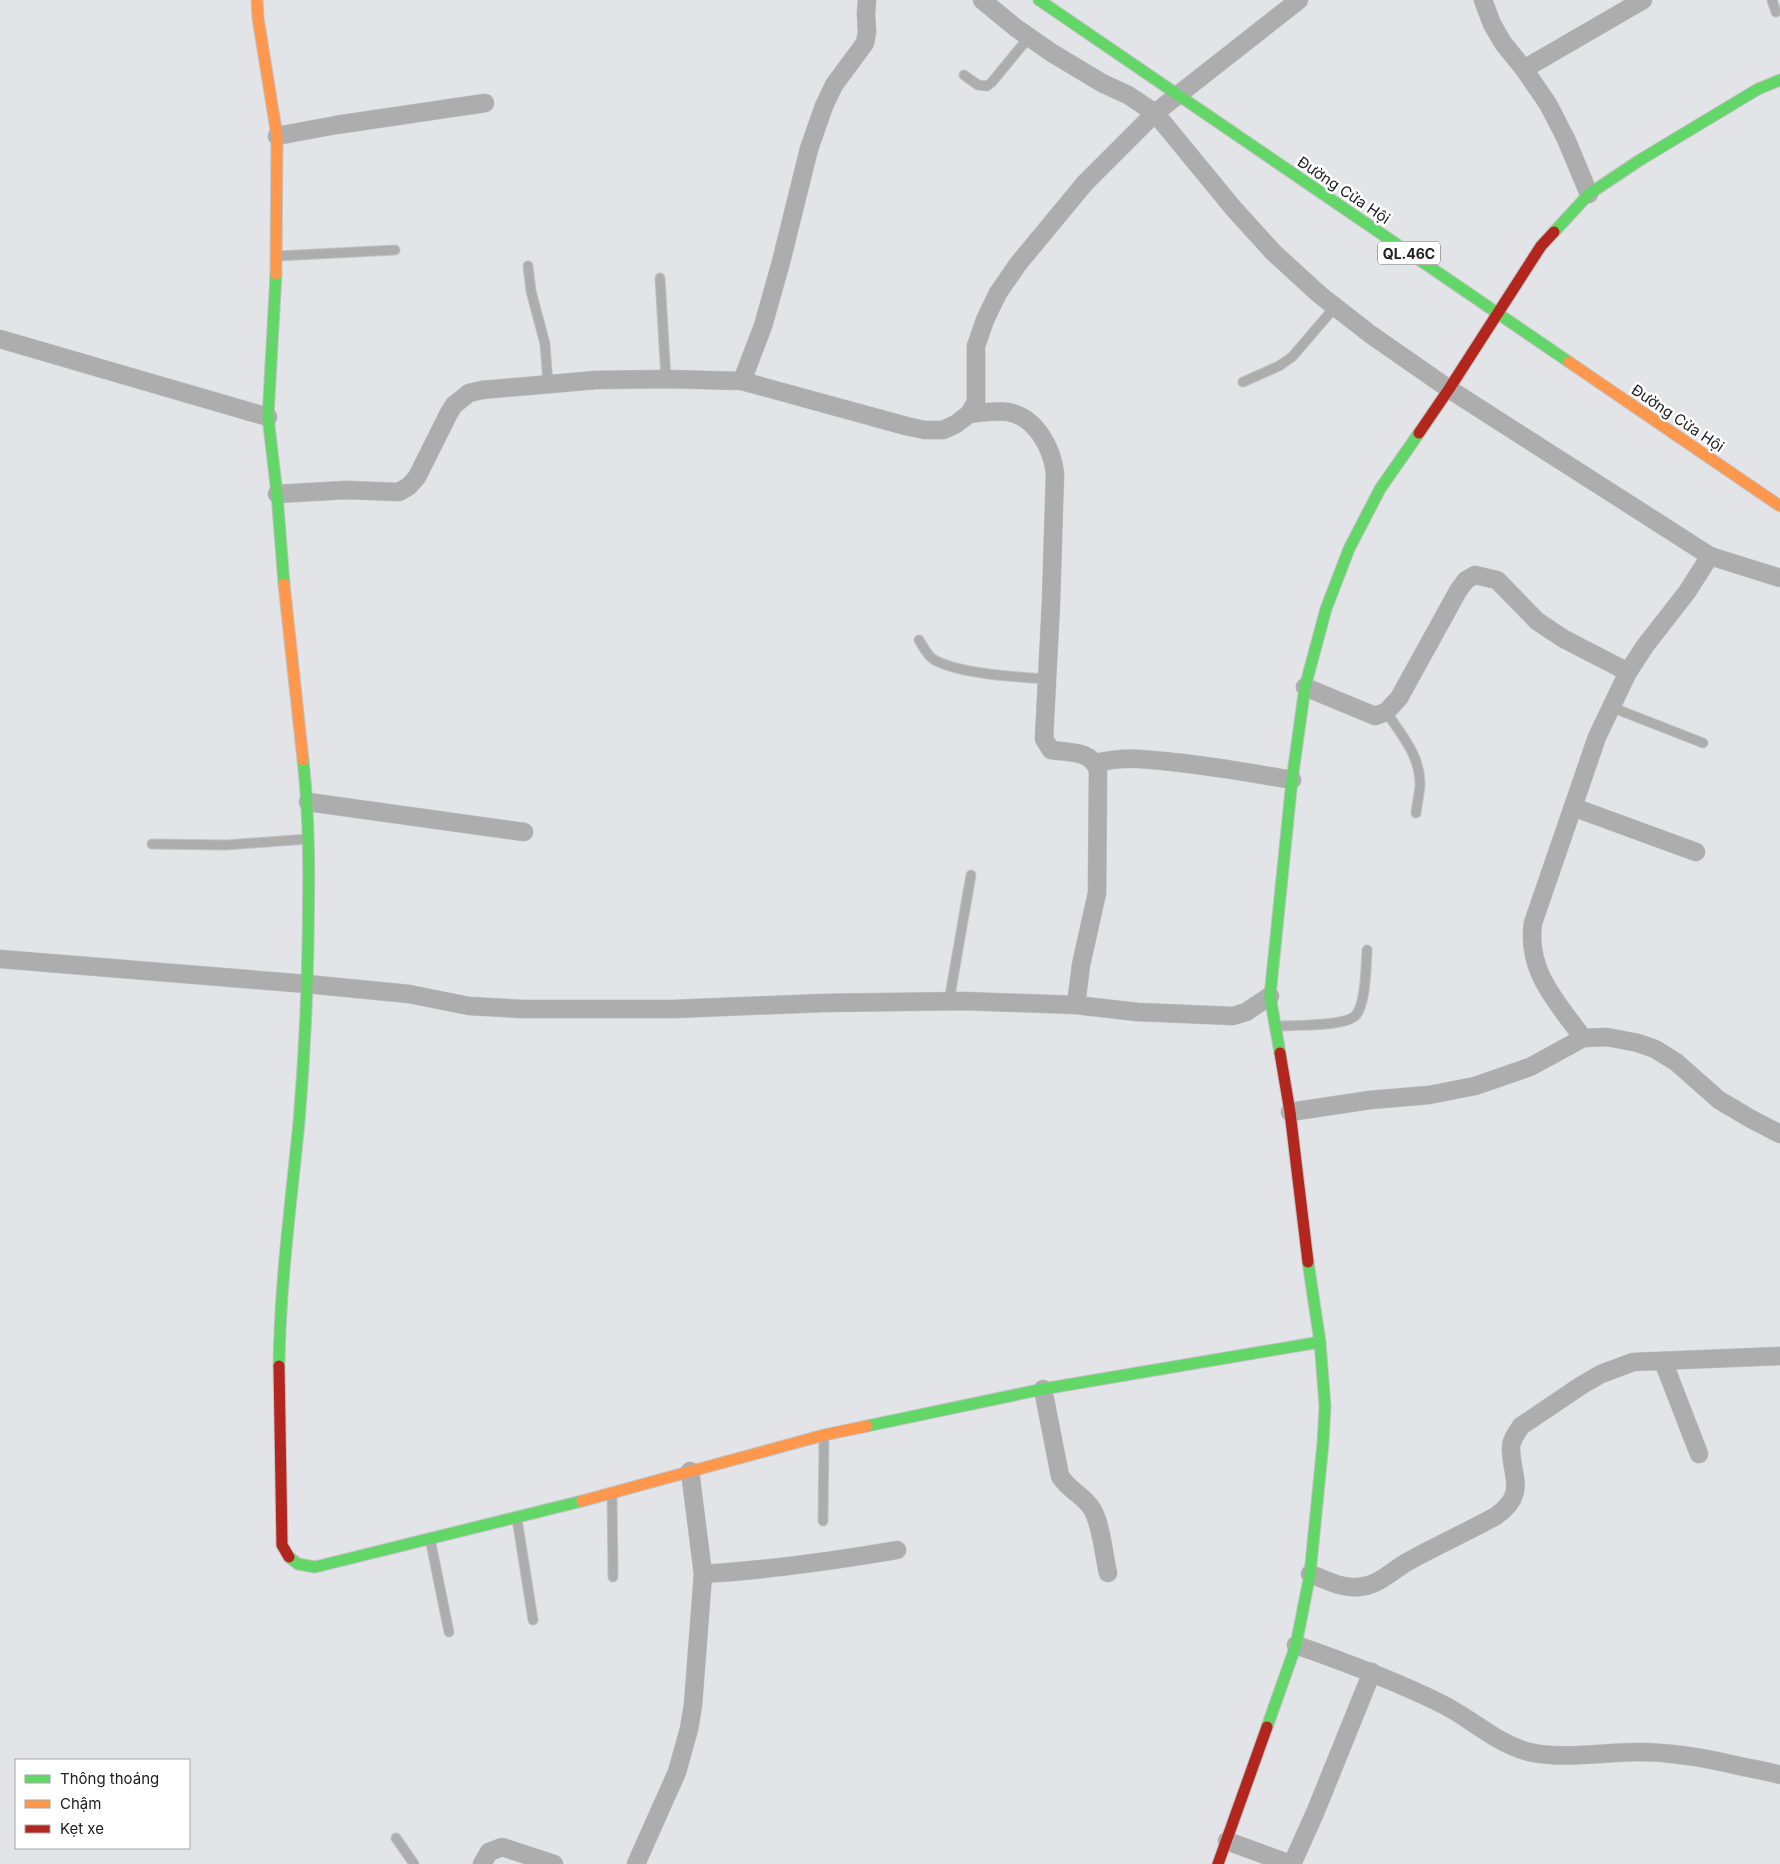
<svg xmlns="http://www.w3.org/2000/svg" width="1780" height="1864" viewBox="0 0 1780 1864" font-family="Inter,sans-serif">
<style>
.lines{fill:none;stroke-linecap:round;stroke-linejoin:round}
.lane-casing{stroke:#c1c2c4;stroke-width:11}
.street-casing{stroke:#c1c2c4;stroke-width:19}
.fast-casing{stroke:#c1c2c4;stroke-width:13}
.slow-casing{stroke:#c1c2c4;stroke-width:13}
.jam-casing{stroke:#c1c2c4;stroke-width:13}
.lane{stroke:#adadad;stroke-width:9}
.street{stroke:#adadad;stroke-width:18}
.fast{stroke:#63d668;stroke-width:11}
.slow{stroke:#ff974d;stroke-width:11}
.jam{stroke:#b3261e;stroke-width:11}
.labels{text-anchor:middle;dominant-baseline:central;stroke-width:5;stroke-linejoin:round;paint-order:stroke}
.shield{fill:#fff;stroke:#636364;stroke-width:1}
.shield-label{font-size:14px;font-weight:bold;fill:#202022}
.street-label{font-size:15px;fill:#202022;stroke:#fff}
</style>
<rect width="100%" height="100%" fill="#e3e4e8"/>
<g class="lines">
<defs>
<g id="lane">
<path d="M1772,0L1776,12"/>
<path d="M964,75L978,85L987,86L992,82L1029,37"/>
<path d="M278,256L395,250"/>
<path d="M528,266L531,291L545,344L548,383"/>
<path d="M660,278L666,379"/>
<path d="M1243,382L1279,366L1292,357L1335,307"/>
<path d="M919,640C923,646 927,655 933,659C957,674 1018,677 1047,679"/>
<path d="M1611,707L1703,743"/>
<path d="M1386,712C1402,735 1421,757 1420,786C1419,795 1417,805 1416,813"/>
<path d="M152,844L226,845L308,839"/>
<path d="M949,1001L971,875"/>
<path d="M1275,1026C1292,1025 1346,1027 1356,1015C1366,1003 1366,966 1367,950"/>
<path d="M612,1495L613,1577"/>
<path d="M517,1519L533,1620"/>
<path d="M823,1521L824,1436"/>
<path d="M430,1539L449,1632"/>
<path d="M396,1838L414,1864"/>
</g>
<g id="street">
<path d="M982,0L1016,28L1052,53L1102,83L1128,95L1155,113L1234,209L1274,253L1320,295L1370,334L1449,389L1710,556L1780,578"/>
<path d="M1483,0L1492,24L1503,43L1524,69L1548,104L1566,139L1589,194"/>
<path d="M1524,69L1643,0"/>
<path d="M277,136L336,125L485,103"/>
<path d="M0,339L268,417"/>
<path d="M742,381L763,326L781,262L809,149L824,106L834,85L865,43L867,32L866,14L867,0"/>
<path d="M969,414C981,413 996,410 1008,412C1036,417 1052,448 1055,473L1051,602L1044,739L1051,750C1070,753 1092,750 1098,771L1097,893L1081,965L1076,1005"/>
<path d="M277,494L346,490L399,492L409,486L417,477L449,413L454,405L469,393L482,390L596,380L666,379L742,381L906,426L925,430H943L956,424L969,414L976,402V346L985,320L998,293L1018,264L1085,183L1155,113L1299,0"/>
<path d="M1305,687L1375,716L1386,712L1399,698L1458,591L1466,580L1475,575L1497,580L1537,621L1564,639L1628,672"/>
<path d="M1096,763C1123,756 1145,759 1172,762C1213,766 1252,773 1292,780"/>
<path d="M308,802L524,832"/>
<path d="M1573,807L1696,852"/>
<path d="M0,959L307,984L409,994L469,1006L522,1009H673L823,1003L964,1001L1076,1005L1137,1012L1233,1016L1246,1012L1270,996"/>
<path d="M1583,1038C1557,1002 1526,971 1533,923L1597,737L1628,672L1645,646L1687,592L1710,556"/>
<path d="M1290,1112L1370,1100L1429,1095L1475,1086L1530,1067L1583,1038L1607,1037L1638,1043L1655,1049L1676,1062L1719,1100L1751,1119L1780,1134"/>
<path d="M1663,1361L1699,1454"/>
<path d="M1043,1389L1060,1476C1069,1491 1084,1495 1092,1509C1101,1523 1104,1556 1108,1573"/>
<path d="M703,1574C769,1570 833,1561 897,1550"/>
<path d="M1310,1574C1325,1579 1342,1589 1358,1587C1379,1586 1392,1570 1409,1561C1438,1545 1467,1532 1496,1516C1528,1493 1511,1477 1511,1448C1511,1439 1517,1433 1521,1426L1582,1385L1601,1374L1633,1362L1780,1356"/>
<path d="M1296,1645C1345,1662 1393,1680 1440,1703C1471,1718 1495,1743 1529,1752C1564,1760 1603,1752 1638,1752C1673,1752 1706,1758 1739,1766C1753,1769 1767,1771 1780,1775"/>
<path d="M1227,1841L1290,1864"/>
<path d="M482,1864L489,1852L502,1847L554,1864"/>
<path d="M636,1864L677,1772L689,1729L693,1705L703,1574L690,1471"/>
<path d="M1292,1864L1315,1813L1372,1672"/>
</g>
<g id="fast">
<path d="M1039,0L1569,362"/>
<path d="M1554,232L1589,194L1640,160L1758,89L1780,80"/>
<path d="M276,274L268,417L277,494L284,584"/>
<path d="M1280,1053L1270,996L1292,780L1305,687L1326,609L1349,549L1380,489L1419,433"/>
<path d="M279,1366C280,1284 291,1203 299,1122C304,1063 307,1003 308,944C309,883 310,821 303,760"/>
<path d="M867,1426L1043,1389L1320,1342"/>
<path d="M289,1557L298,1564L315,1567L582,1501"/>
<path d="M1267,1727L1296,1645L1310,1574L1323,1443L1325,1406L1320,1342L1308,1262"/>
</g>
<g id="slow">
<path d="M257,0L258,18L277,136L276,274"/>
<path d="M1569,362L1780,506"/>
<path d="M284,584L303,760"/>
<path d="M582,1501L824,1435L867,1426"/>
</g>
<g id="jam">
<path d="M1419,433L1449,389L1541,246L1554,232"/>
<path d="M1280,1053L1290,1112L1308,1262"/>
<path d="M279,1366L282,1545L289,1557"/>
<path d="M1218,1864L1267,1727"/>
</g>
</defs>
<use href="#lane" class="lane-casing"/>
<use href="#street" class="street-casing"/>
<use href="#fast" class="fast-casing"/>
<use href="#slow" class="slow-casing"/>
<use href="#jam" class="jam-casing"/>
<use href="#lane" class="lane"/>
<use href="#street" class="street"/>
<use href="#fast" class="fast"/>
<use href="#slow" class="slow"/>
<use href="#jam" class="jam"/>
</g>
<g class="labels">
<rect class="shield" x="1378" y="241.5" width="62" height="23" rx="4"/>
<g class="shield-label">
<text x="1409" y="253">QL.46C</text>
</g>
<g class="street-label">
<text transform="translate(1344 190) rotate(34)">Đường Cửa Hội</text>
<text transform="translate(1678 418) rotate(34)">Đường Cửa Hội</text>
</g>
</g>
<rect x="15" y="1759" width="175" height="90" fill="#ffffff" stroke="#a6a6a7"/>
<rect x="25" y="1775" width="25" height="8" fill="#63d668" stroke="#a6a6a7"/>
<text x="60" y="1784" font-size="15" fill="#202022">Thông thoáng</text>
<rect x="25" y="1800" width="25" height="8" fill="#ff974d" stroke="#a6a6a7"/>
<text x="60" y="1809" font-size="15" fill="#202022">Chậm</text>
<rect x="25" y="1825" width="25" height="8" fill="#b3261e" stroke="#a6a6a7"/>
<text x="60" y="1834" font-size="15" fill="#202022">Kẹt xe</text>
</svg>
